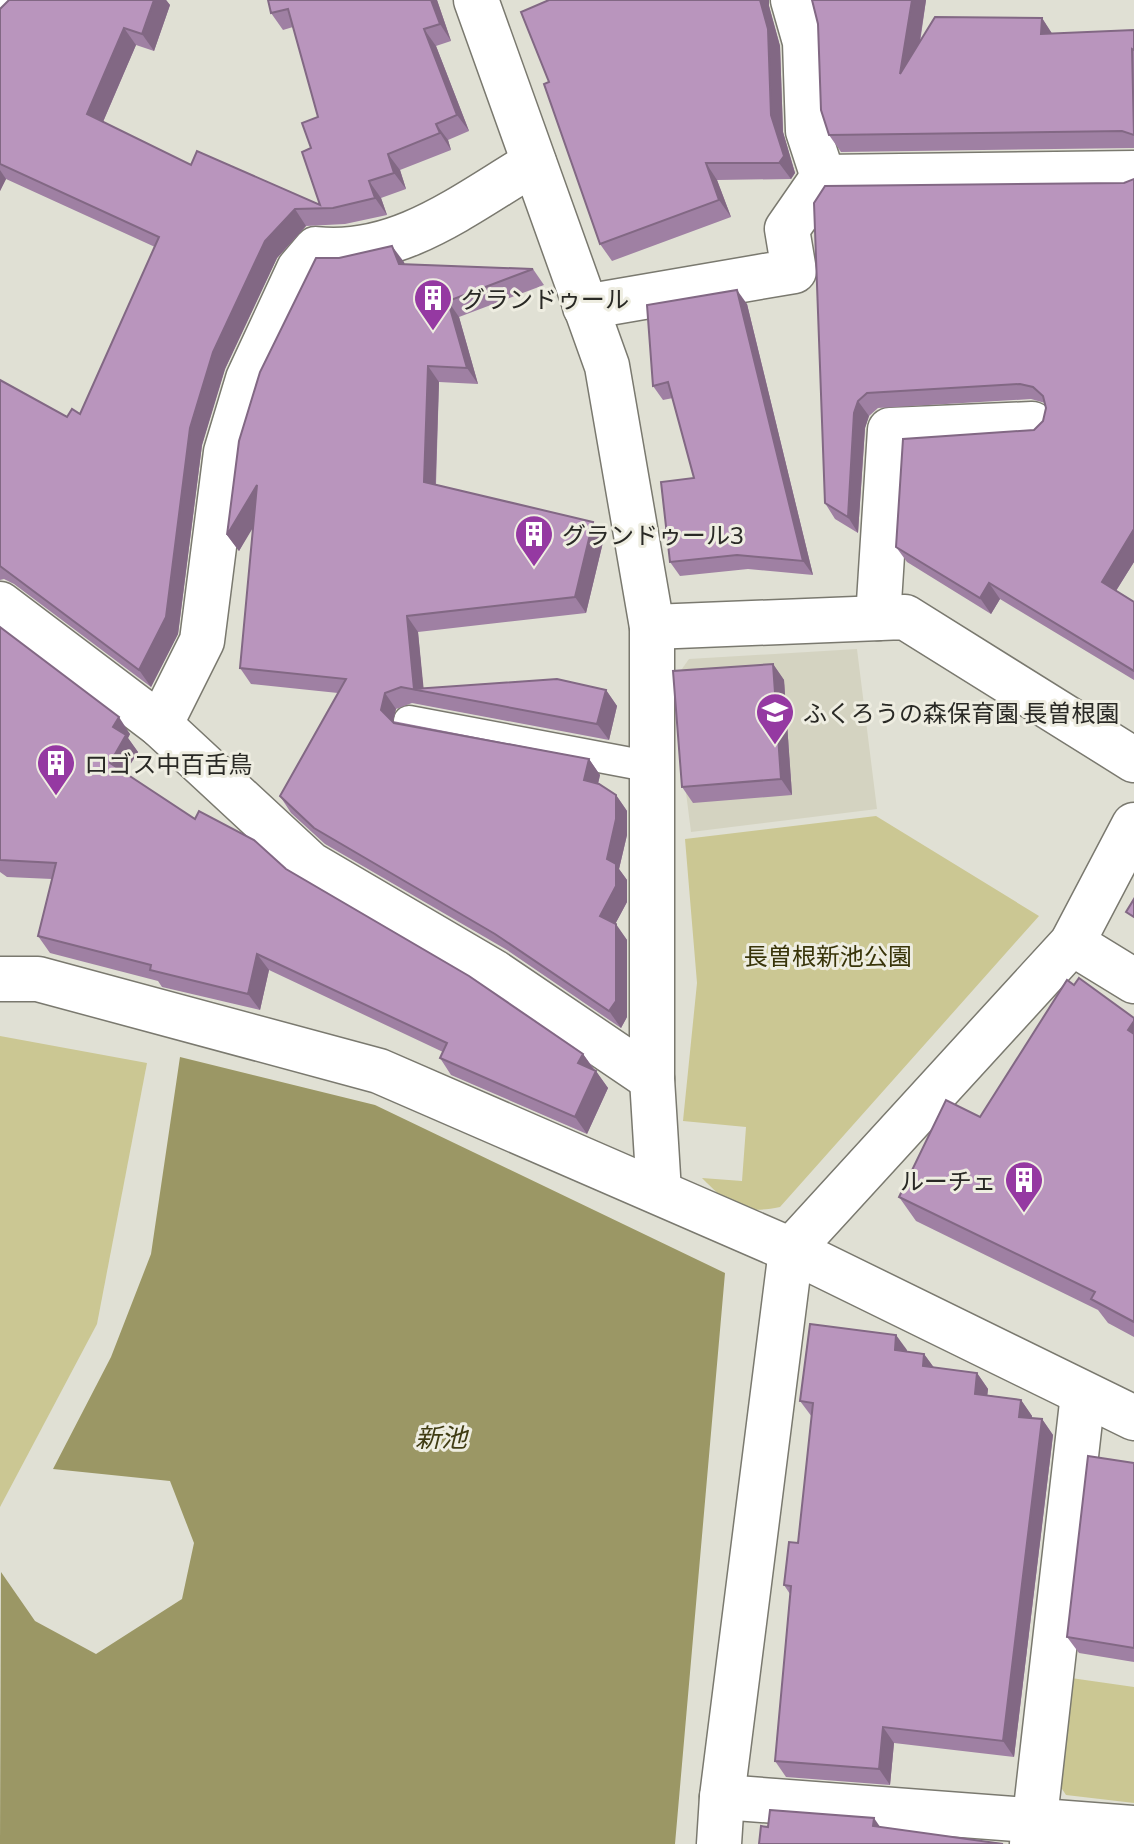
<svg xmlns="http://www.w3.org/2000/svg" width="1134" height="1844" viewBox="0 0 1134 1844" font-family="Commissioner,'Noto Sans JP',sans-serif">
<style>
.built{fill:#d4d3c1}
.green{fill:#cbc793}
.water{fill:#9b9765}
.lines{fill:none;stroke-linecap:round;stroke-linejoin:round}
.lane-casing{stroke:#7a796f;stroke-width:33}
.street-casing{stroke:#7a796f;stroke-width:47}
.lane{stroke:#fff;stroke-width:30}
.street{stroke:#fff;stroke-width:44}
.wall{fill:#9f80a3}
.shaded-wall{fill:#826884}
.building{fill:#b995bd;stroke:#826884;stroke-width:2}
.labels{text-anchor:middle;dominant-baseline:central;stroke-width:6;stroke-linejoin:round;paint-order:stroke}
.poi-label{font-size:24px;fill:#292925;stroke:#eeede1;text-anchor:start}
.park-label{font-size:24px;fill:#383409;stroke:#eeede1}
.water-label{font-size:26px;font-style:italic;fill:#403c13;stroke:#eeede1}
</style>
<rect width="100%" height="100%" fill="#e0e0d4"/>
<path class="built" d="M857,649L877,809L691,832L672,683L689,659Z"/>
<g class="green">
<path d="M876,816L1039,916L780,1207C741,1215 730,1206 702,1178L742,1181L746,1127L683,1121L697,983L685,839Z"/>
<path d="M0,1036L147,1063L97,1324L0,1507Z"/>
<path d="M1071,1678L1134,1687V1803L1066,1795L1060,1786Z"/>
</g>
<path class="water" d="M180,1057L375,1105L725,1273L675,1844H0L1,1572L35,1621L96,1654L182,1599L194,1543L170,1481L53,1469L111,1357L151,1254Z"/>
<g class="lines">
<defs>
<path id="lane" d="M409,721L652,767"/>
<g id="street">
<path d="M476,0L607,366L652,627V1079L659,1192"/>
<path d="M793,0L805,42L808,131L823,177"/>
<path d="M0,4L2,0"/>
<path d="M585,307L794,271L787,229L823,177L1134,173"/>
<path d="M0,604L160,725L310,864L494,972L652,1079"/>
<path d="M878,618L890,430L1032,424"/>
<path d="M652,627L905,617L1134,760"/>
<path d="M160,725L202,641L226,452L248,379L299,269L316,249C399,258 466,203 534,163"/>
<path d="M1072,943L1134,981"/>
<path d="M0,979H38L379,1071L791,1250L1134,1418"/>
<path d="M722,1797L1134,1828"/>
<path d="M719,1844L722,1797L791,1250L1072,943L1134,825"/>
<path d="M1032,1844L1083,1394"/>
</g>
</defs>
<use href="#lane" class="lane-casing"/>
<use href="#street" class="street-casing"/>
<use href="#lane" class="lane"/>
<use href="#street" class="street"/>
</g>
<g class="wall">
<path d="M9,0H166L170,5L154,51L136,45L103,122L191,165L320,205L311,148L318,117L293,27L283,30L271,13L268,0H437L451,41L436,46L469,131L448,140L451,150L400,170L406,189L381,198L387,215L345,224L306,226L277,258L225,369L202,445L178,634L151,687L14,584L4,579L0,580V380L67,417L80,414L155,247L6,179L0,191V9Z"/>
<path d="M926,0L920,43L1042,18L1052,34L1134,30V148L841,152L829,135L818,24Z"/>
<path d="M769,6L780,46L783,132L795,173L791,179L717,180L731,217L612,261L600,244L549,82Z"/>
<path d="M1134,179V562L1116,591L1134,602V680L1000,599L991,614L907,562L896,547L1034,430L1043,421L1046,408L1045,403L1031,399L878,408L869,416L865,428L858,533L835,519L825,503L814,203L1124,183Z"/>
<path d="M404,264L533,269L544,285L459,317L478,384L439,382L436,485L604,538L586,613L418,632L423,688L606,690L617,706L609,740L412,703L396,709L393,721L589,759L600,775L598,784L616,795L627,811V835L619,869L627,880V902L615,924L627,940V1017L621,1028L507,950L325,844L291,813L280,796L338,693L251,684L240,668L253,526L239,551L227,535Z"/>
<path d="M747,304L813,575L748,569L680,576L670,562L694,478L673,398L663,400L653,386Z"/>
<path d="M0,627L130,734L128,738L138,752L125,773L195,819L286,869L583,1054L608,1088L587,1134L451,1075L440,1058L443,1052L269,970L260,1010L162,987L158,981L50,953L38,936L52,879L7,877L0,872Z"/>
<path d="M773,664L784,680L792,795L693,803L682,787Z"/>
<path d="M1134,1021V1337L1108,1323L1098,1310L916,1221L899,1197L980,1117Z"/>
<path d="M896,1335L907,1352L924,1354L934,1368L977,1373L988,1389L987,1395L1021,1400L1032,1416V1418L1042,1419L1053,1435L1014,1757L894,1743L890,1785L786,1777L775,1761L790,1594L784,1585L798,1543L812,1417L800,1401Z"/>
<path d="M1134,1463V1662L1079,1653L1067,1637Z"/>
</g>
<g class="shaded-wall">
<path d="M154,0H166L170,5L154,51L142,34Z"/>
<path d="M431,0H437L451,41L440,24Z"/>
<path d="M760,0H769V6L780,46L783,132L795,173L791,179L779,163L771,115Z"/>
<path d="M912,0H926L912,91L900,74Z"/>
<path d="M1042,18L1053,35L1041,34Z"/>
<path d="M124,28L136,45L99,131L87,114Z"/>
<path d="M424,29L436,46L469,131L457,115Z"/>
<path d="M436,124L448,140L451,150L440,133Z"/>
<path d="M388,154L400,170L406,189L394,173Z"/>
<path d="M706,163L717,180L731,217L719,200Z"/>
<path d="M0,170L6,179L0,191Z"/>
<path d="M369,181L381,198L387,215L375,198Z"/>
<path d="M295,209L306,226L277,258L225,369L202,445L178,634L151,687L139,670L190,428L213,352L265,241Z"/>
<path d="M392,246L404,262L410,280L399,264Z"/>
<path d="M737,290L747,304L813,575L803,561Z"/>
<path d="M448,301L459,317L478,384L467,368Z"/>
<path d="M428,366L439,382L435,498L424,482Z"/>
<path d="M858,401L869,416L865,428L858,533L848,517L854,413Z"/>
<path d="M257,485L269,501L239,551L227,535Z"/>
<path d="M593,522L604,538L586,613L575,597Z"/>
<path d="M1134,529V562L1112,597L1102,582Z"/>
<path d="M989,583L1000,599L991,614L980,598Z"/>
<path d="M407,616L418,632L424,692L414,690Z"/>
<path d="M773,664L784,680L792,795L781,779Z"/>
<path d="M606,690L617,706L609,740L597,724Z"/>
<path d="M385,693L396,709L392,726L381,710Z"/>
<path d="M119,717L130,734L128,738L138,752L121,779L110,763L113,727Z"/>
<path d="M589,759L600,775L595,796L584,780Z"/>
<path d="M616,795L627,811V835L619,869L627,880V902L611,932L600,916Z"/>
<path d="M616,924L627,940V1017L621,1028L609,1011Z"/>
<path d="M257,954L269,970L260,1010L248,994Z"/>
<path d="M1134,1021V1038L1128,1030Z"/>
<path d="M583,1054L595,1071L578,1063Z"/>
<path d="M596,1071L608,1088L587,1134L575,1117Z"/>
<path d="M896,1335L907,1350L906,1366L895,1350Z"/>
<path d="M924,1354L935,1369L923,1366Z"/>
<path d="M977,1373L988,1389L986,1409L975,1394Z"/>
<path d="M1021,1400L1032,1416L1030,1433L1019,1417Z"/>
<path d="M1042,1419L1053,1435L1014,1757L1003,1741Z"/>
<path d="M883,1727L894,1743L890,1785L879,1769Z"/>
<path d="M874,1818L885,1834L873,1826Z"/>
</g>
<g class="building">
<path d="M9,0H154L142,34L124,28L87,114L191,165L197,151L320,205L302,152L311,148L302,123L318,117L288,9L271,13L268,0H431L440,24L424,29L457,115L436,124L440,133L388,154L394,173L369,181L375,198L333,208L295,209L265,241L213,352L190,428L166,617L139,670L0,566V380L67,417L72,409L80,414L159,237L0,164V9Z"/>
<path d="M549,0H760L768,29L771,115L784,156L779,163H706L719,200L600,244L544,84L549,82L521,12Z"/>
<path d="M812,0H912L900,74L935,17L1042,18L1041,34L1134,30V50L1132,49L1134,135L1122,131L829,135L821,110L818,24Z"/>
<path d="M1134,179V529L1102,582L1134,602V671L989,583L980,598L896,547L903,439L1034,430L1043,421L1046,408L1043,396L1033,387L1020,384L867,393L858,401L854,413L848,517L825,503L814,203L825,186L1124,183Z"/>
<path d="M392,246L399,264L533,269L448,301L467,368L428,366L424,482L593,522L575,597L407,616L414,689L557,679L606,690L597,724L401,687L385,693L381,710L394,723L589,759L584,780L599,784L616,795V819L607,859L616,864V886L600,916L616,924V1001L609,1011L495,934L314,828L280,796L346,679L240,668L257,485L227,535L239,441L260,372L316,258H339Z"/>
<path d="M737,290L803,561L737,555L670,562L661,482L694,478L668,382L653,386L647,305Z"/>
<path d="M0,627L119,717L113,727L126,735L110,763L195,819L199,811L254,840L286,869L469,976L583,1054L578,1063L596,1071L575,1117L440,1058L447,1043L257,954L248,994L150,970L151,965L38,936L56,863L0,860Z"/>
<path d="M773,664L781,779L682,787L673,671Z"/>
<path d="M1134,899V917L1126,912Z"/>
<path d="M1079,978L1134,1018V1021L1128,1030L1134,1034V1322L1091,1299L1095,1292L899,1197L946,1100L980,1117L1067,980L1074,985Z"/>
<path d="M810,1324L896,1335L895,1350L924,1354L923,1366L977,1373L975,1394L1021,1400L1019,1417L1042,1419L1003,1741L883,1727L879,1769L775,1761L791,1586L784,1585L789,1542L798,1543L813,1403L800,1401Z"/>
<path d="M1088,1456L1134,1463V1648L1067,1637Z"/>
<path d="M770,1810L874,1818L873,1826L1003,1844H759L761,1826L768,1827Z"/>
</g>
<defs>
<symbol id="building-pin" viewBox="-11 -11 22 30"><path d="M0 17L-7.5 6A9.5 9.5 0 1 1 7.5 6Z" fill="#9539a2" stroke="#eeede1"/><path d="M-4-6H4V6H1V3H-1V6H-4ZM-2.5-4.3h1.7v1.8h-1.7ZM.8-4.3h1.7v1.8H.8ZM-2.5-1h1.7V.8h-1.7ZM.8-1h1.7V.8H.8Z" fill="#fff"/></symbol>
<symbol id="school-pin" viewBox="-11 -11 22 30"><path d="M0 17L-7.5 6A9.5 9.5 0 1 1 7.5 6Z" fill="#9539a2" stroke="#eeede1"/><path d="M0-5L7-2L0 1L-7-2ZM-4 1L0 2.5L4 1V4Q0 6-4 4Z" fill="#fff"/></symbol>
</defs>
<g fill-rule="evenodd">
<use href="#building-pin" x="411" y="276" width="44" height="60"/>
<use href="#building-pin" x="512" y="512" width="44" height="60"/>
<use href="#school-pin" x="753" y="690" width="44" height="60"/>
<use href="#building-pin" x="34" y="741" width="44" height="60"/>
<use href="#building-pin" x="1002" y="1158" width="44" height="60"/>
</g>
<g class="labels">
<g class="poi-label">
<text x="461" y="298">グランドゥール</text>
<text x="562" y="534">グランドゥール3</text>
<text x="803" y="712">ふくろうの森保育園 長曽根園</text>
<text x="84" y="763">ロゴス中百舌鳥</text>
<text x="996" y="1180" text-anchor="end">ルーチェ</text>
</g>
<g class="park-label">
<text x="828" y="955">長曽根新池公園</text>
</g>
<g class="water-label">
<text x="441" y="1436">新池</text>
</g>
</g>
</svg>
